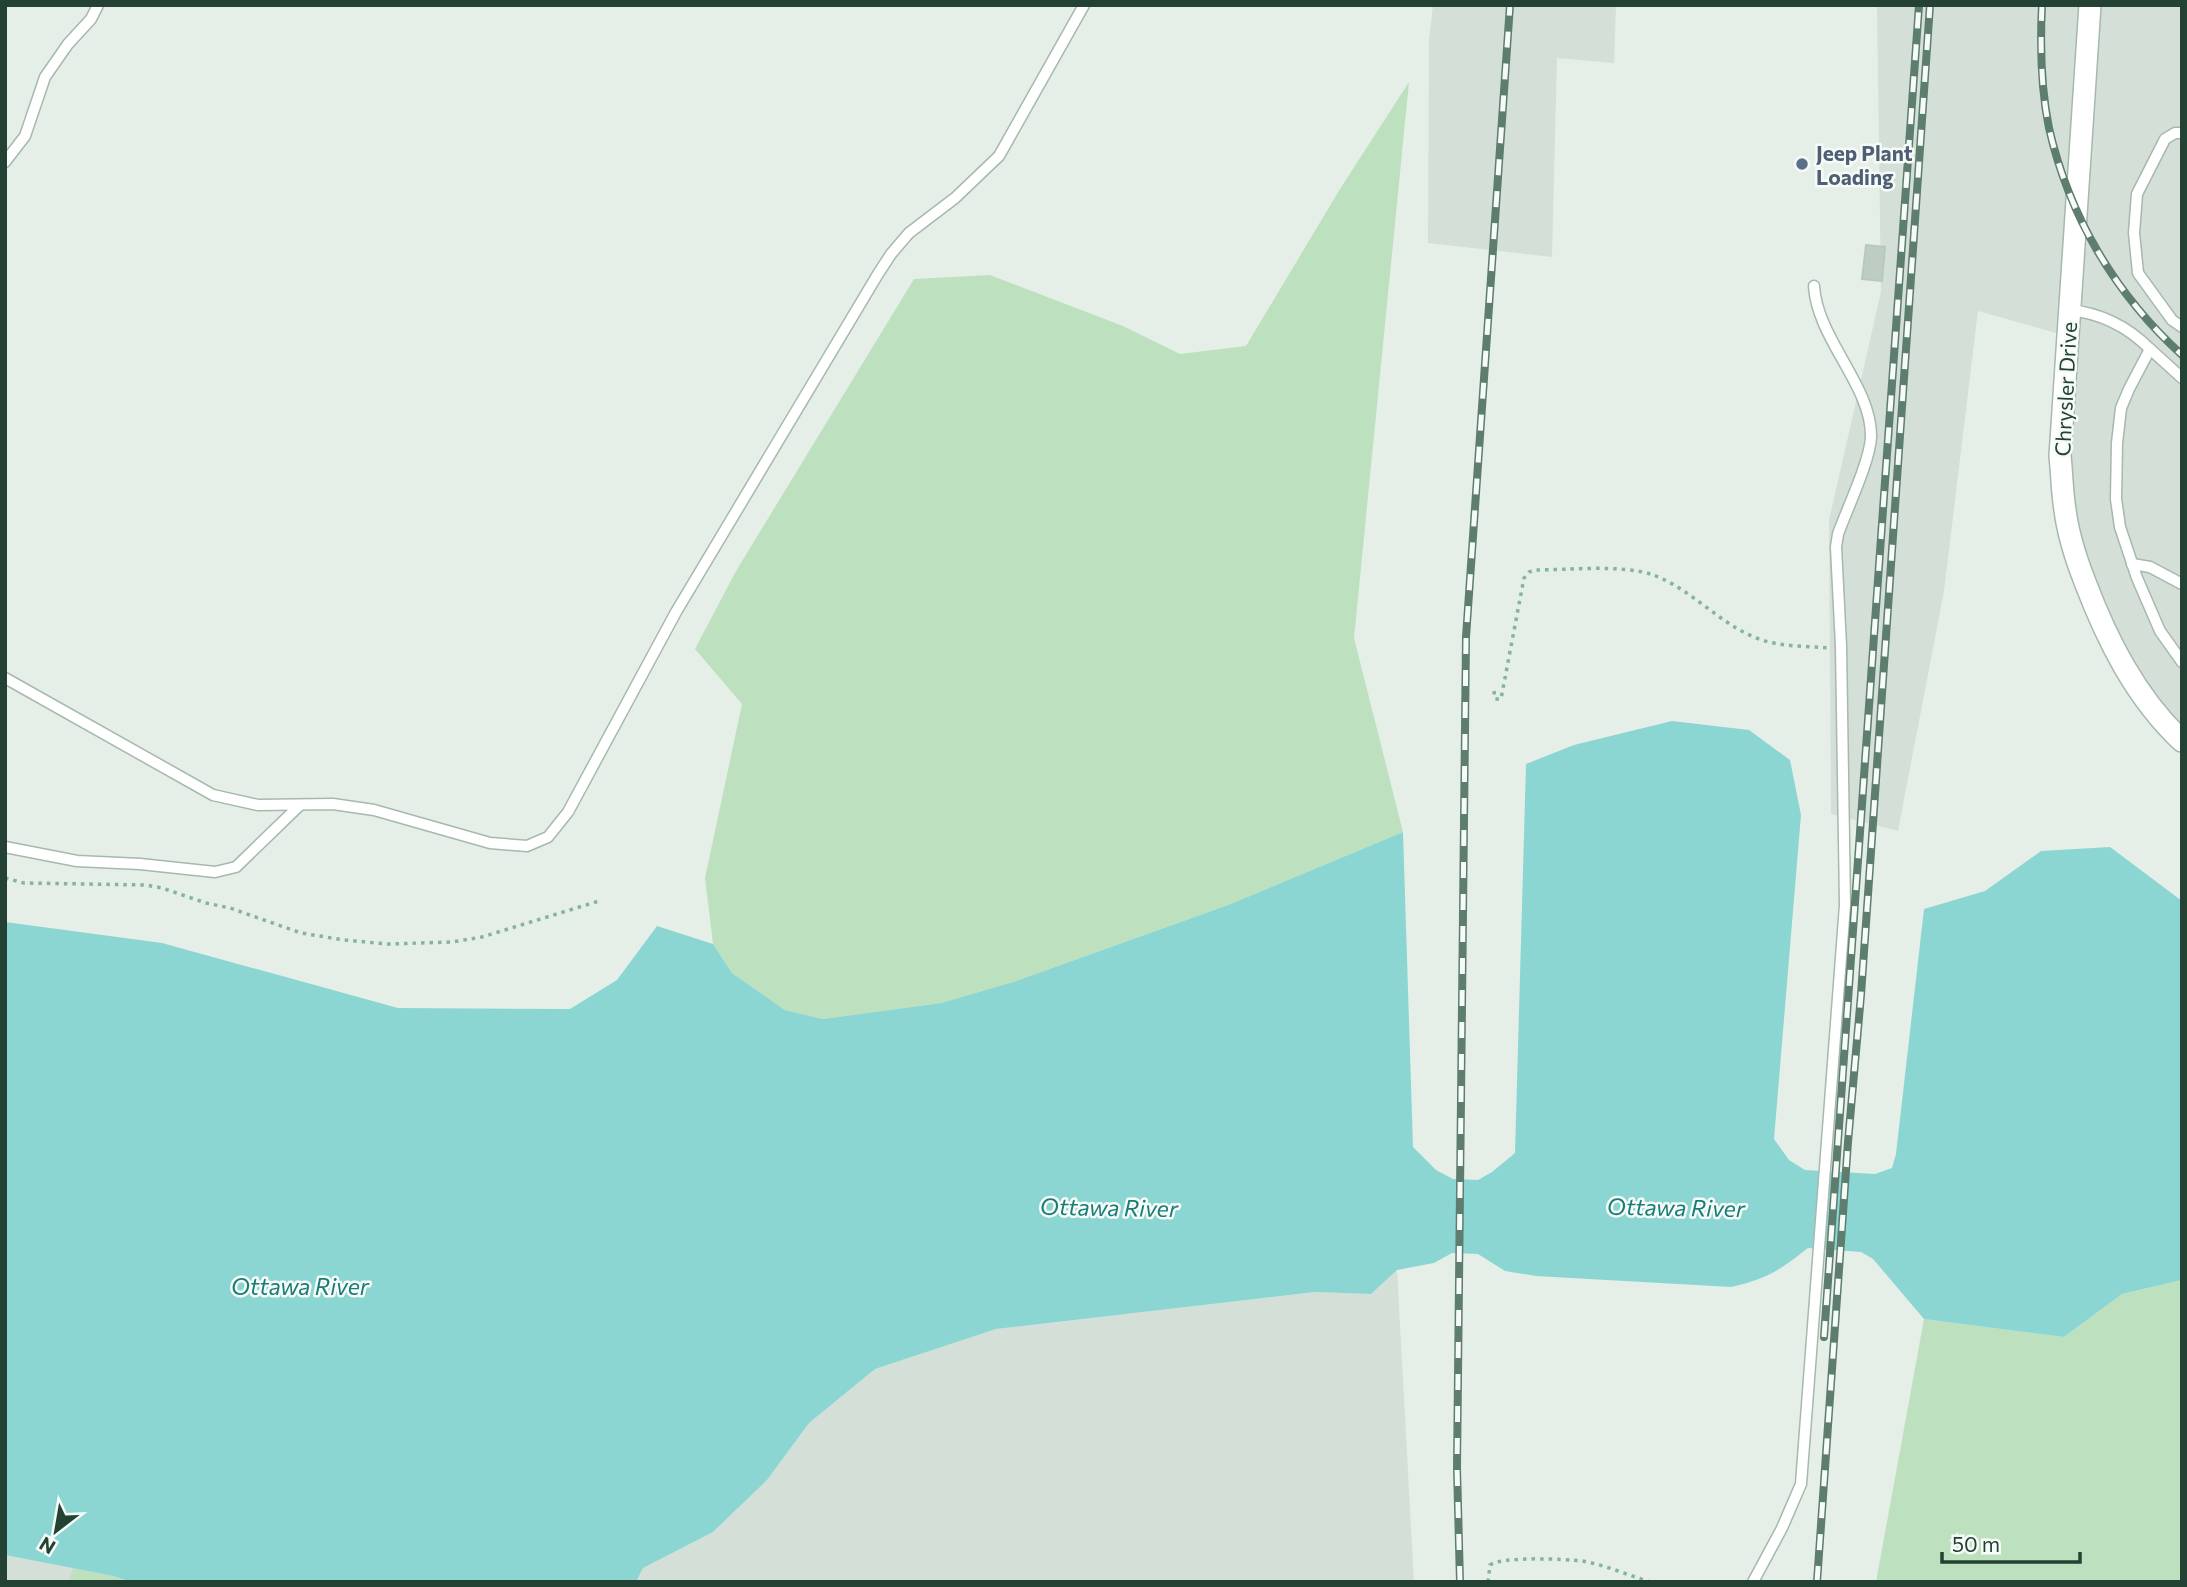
<svg xmlns="http://www.w3.org/2000/svg" width="2187" height="1587" viewBox="0 0 2187 1587" font-family="Commissioner,sans-serif">
<style>
.built{fill:#d3dfd7}
.green{fill:#bde1bf}
.water{fill:#8bd6d2}
.building{fill:#bdcdc3;stroke:#b7c9be;stroke-width:2}
.lines{fill:none;stroke-linecap:round;stroke-linejoin:round}
.service-casing{stroke:#a7b8ae;stroke-width:13}
.tertiary-casing{stroke:#a7b8ae;stroke-width:24}
.path{stroke:#84b49b;stroke-width:3.5;stroke-dasharray:3.5 5;stroke-linecap:butt}
.service{stroke:#fff;stroke-width:10}
.tertiary{stroke:#fff;stroke-width:21}
.rail-casing{stroke:#5d7d6e;stroke-width:8}
.rail{stroke:#f6fbf7;stroke-width:5;stroke-dasharray:16;stroke-linecap:butt}
.service-dot{fill:#5c6f8a;stroke:#f6fbf7;stroke-width:2.5}
.labels{text-anchor:middle;dominant-baseline:central;stroke-width:5;stroke-linejoin:round;paint-order:stroke}
.service-label{font-size:21px;font-weight:bold;fill:#4e5e75;stroke:#f6fbf7;text-anchor:start}
.street-label{font-size:21px;fill:#234233;stroke:#f6fbf7}
.water-label{font-size:23px;font-style:italic;fill:#197c79;stroke:#f6fbf7}
</style>
<rect width="100%" height="100%" fill="#e5efe8"/>
<g class="built">
<path d="M1433,5H1616L1614,63L1557,58L1552,257L1428,243L1429,40Z"/>
<path d="M1877,5H2090L2067,336L1978,311L1944,591L1898,831L1831,814L1829,520L1881,292Z"/>
<path d="M2092,5H2182V741L2096,611L2060,456Z"/>
<path d="M1397,1270L1414,1582H636L643,1568L713,1532L767,1480L809,1423L875,1369L996,1329L1315,1292L1371,1294Z"/>
<path d="M5,1555L115,1576L131,1582H5Z"/>
</g>
<g class="green">
<path d="M1409,82L1354,638L1403,832L1228,905L1013,982L941,1003L823,1019L785,1010L732,973L713,944L705,878L742,704L695,649L736,571L914,279L990,275L1123,326L1180,354L1246,346L1340,189Z"/>
<path d="M2182,1280V1582H1876L1924,1319L2064,1337L2122,1294Z"/>
<path d="M73,1568L115,1576L131,1582H69Z"/>
</g>
<path class="water" d="M1672,721L1749,730L1790,760L1801,815L1774,1139L1789,1160L1805,1170L1875,1174L1892,1168L1896,1154L1924,909L1985,891L2041,851L2110,847L2182,901V1280L2122,1294L2064,1337L1924,1319L1873,1259L1861,1252L1808,1248C1780,1270 1767,1279 1731,1287L1536,1276L1505,1271L1478,1254L1452,1253L1434,1263L1397,1270L1371,1294L1315,1292L996,1329L875,1369L809,1423L767,1480L713,1532L643,1568L636,1582H131L114,1576L5,1555V922L162,943L398,1008L570,1009L617,980L657,926L713,944L732,973L785,1010L823,1019L941,1003L1013,982L1228,905L1403,832L1413,1147L1436,1170L1453,1179L1478,1180L1492,1172L1515,1153L1526,764L1574,745Z"/>
<path class="building" d="M1866,245L1885,247L1882,281L1862,279Z"/>
<g class="lines">
<defs>
<g id="service">
<path d="M2182,133H2175L2165,139L2137,194L2134,233L2138,273L2172,320L2182,327"/>
<path d="M5,162L25,136L45,77L68,44L91,19L98,5"/>
<path d="M2069,310C2101,313 2127,326 2150,349"/>
<path d="M2182,378L2150,349L2129,389L2121,408L2117,443L2116,499L2120,527L2137,578L2160,631L2182,662"/>
<path d="M2132,564L2150,567L2182,584"/>
<path d="M5,678L213,795L258,805L333,804L374,810L490,843L527,846L548,837L568,812L676,612L878,274L891,254L909,233L955,198L999,156L1084,5"/>
<path d="M5,847L77,861L140,864L215,872L236,867L300,805"/>
<path d="M1753,1582L1782,1528L1801,1484L1845,905L1841,646L1836,547L1838,534C1847,509 1870,461 1871,437C1872,386 1817,339 1814,286"/>
</g>
<path id="tertiary" d="M2090,5L2060,456C2062,474 2062,492 2065,510C2068,534 2076,559 2085,582C2107,640 2136,698 2182,741"/>
</defs>
<use href="#service" class="service-casing"/>
<use href="#tertiary" class="tertiary-casing"/>
<g class="path">
<path d="M1494,691L1495,699H1501L1524,578L1529,572L1535,570C1567,570 1624,564 1653,575C1692,589 1720,625 1759,639C1781,647 1806,646 1829,648"/>
<path d="M5,878L24,883L146,885L162,888L206,903L230,908L301,933L344,940L388,944L452,942L482,937L599,901"/>
<path d="M1488,1582L1490,1565C1503,1556 1565,1559 1582,1561C1605,1565 1628,1575 1650,1582"/>
</g>
<use href="#service" class="service"/>
<use href="#tertiary" class="tertiary"/>
<defs>
<g id="rail">
<path d="M2042,5C2040,45 2041,89 2049,128C2069,216 2115,294 2182,355"/>
<path d="M1824,1337L1919,5"/>
<path d="M1460,1582L1457,1468L1466,637L1510,5"/>
<path d="M1817,1582L1848,1142L1861,995L1930,5"/>
</g>
</defs>
<use href="#rail" class="rail-casing"/>
<use href="#rail" class="rail"/>
</g>
<circle class="service-dot" cx="1802" cy="164" r="7"/>
<g class="labels">
<g class="service-label">
<text x="1816" y="152">Jeep Plant<tspan x="1816" dy="24">Loading</tspan></text>
</g>
<g class="street-label">
<text transform="translate(2065 389) rotate(-87)">Chrysler Drive</text>
</g>
<g class="water-label">
<text transform="translate(1109 1207) rotate(1)">Ottawa River</text>
<text transform="translate(1676 1207) rotate(1)">Ottawa River</text>
<text x="300" y="1286">Ottawa River</text>
</g>
</g>
<rect width="2187" height="1587" fill="none" stroke="#234233" stroke-width="14"/>
<g transform="translate(56 1531) rotate(211)" stroke="#f6fbf7" stroke-width="5" paint-order="stroke">
<path d="M0-5L12 26L0 18L-12 26Z" fill="#234233"/>
<text y="-10" font-size="19" font-weight="bold" text-anchor="middle" fill="#234233">N</text>
</g>
<path d="M1942 1552v10h138v-10" fill="none" stroke="#234233" stroke-width="3.5"/>
<text x="1952" y="1552" font-size="21" fill="#234233" stroke="#f6fbf7" stroke-width="5" paint-order="stroke">50 m</text>
</svg>
